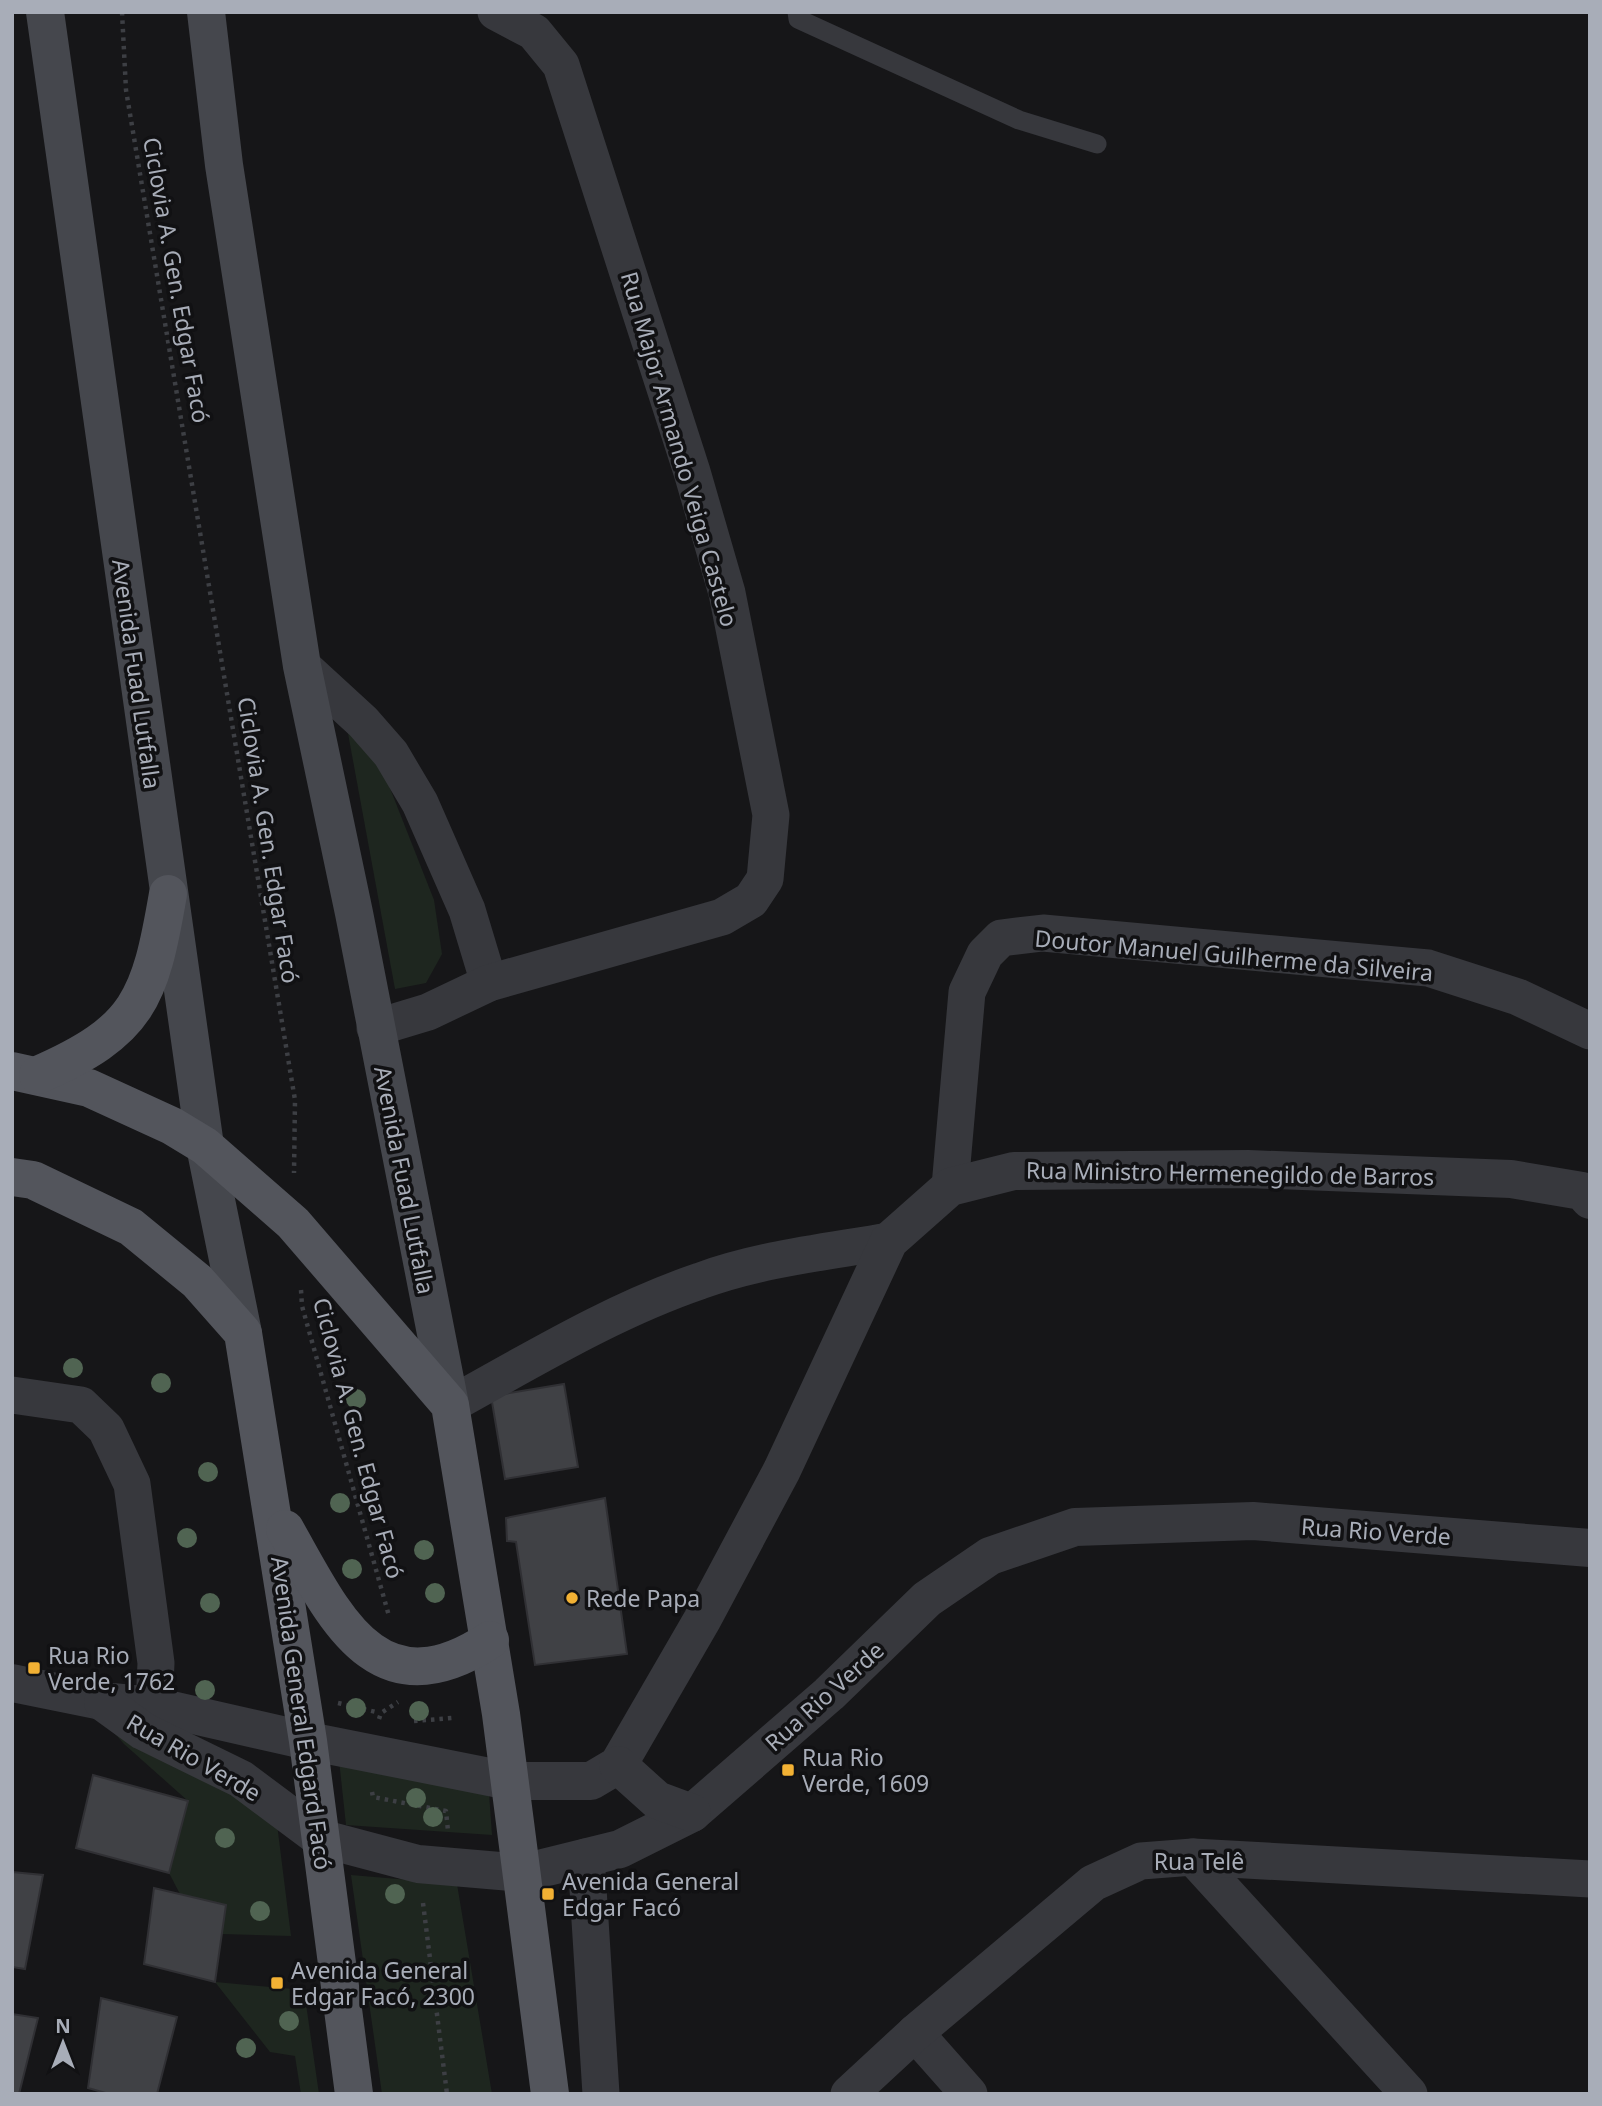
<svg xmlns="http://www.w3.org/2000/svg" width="1602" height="2106" viewBox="0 0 1602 2106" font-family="'Noto Sans',sans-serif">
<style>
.green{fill:#1e261f}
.building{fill:#404145;stroke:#303034;stroke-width:2}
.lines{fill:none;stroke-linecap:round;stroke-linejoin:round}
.path{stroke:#3d3f44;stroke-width:4.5;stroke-dasharray:3.5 5;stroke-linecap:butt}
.service{stroke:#37383d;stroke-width:19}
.minor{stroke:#37383d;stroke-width:37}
.tertiary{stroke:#37383d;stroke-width:38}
.secondary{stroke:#45474d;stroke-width:38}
.primary{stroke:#53555c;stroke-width:38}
.tree{fill:#506452}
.poi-dot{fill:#f2b134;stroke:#111113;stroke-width:2.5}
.labels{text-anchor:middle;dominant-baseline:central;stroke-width:7;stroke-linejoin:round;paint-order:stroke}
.street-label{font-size:23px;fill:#a8adb8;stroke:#111113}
.poi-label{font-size:23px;fill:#a8adb8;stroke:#111113;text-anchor:start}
</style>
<rect width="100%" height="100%" fill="#161618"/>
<g class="green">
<path d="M347,728L384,773L434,900L442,954L426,983L395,989Z"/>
<path d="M103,1720L276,1816L291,1936L222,1934L226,1905L180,1894L169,1873L188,1801L124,1744Z"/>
<path d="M339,1760L488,1779L492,1835L346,1825Z"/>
<path d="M351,1875L457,1884L492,2094H382Z"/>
<path d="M215,1982L304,1990L319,2094H301L295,2056L270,2052Z"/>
</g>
<g class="building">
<path d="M564,1384L578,1467L505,1479L491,1396Z"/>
<path d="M605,1498L627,1654L535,1665L516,1542L507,1541L506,1518Z"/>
<path d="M93,1775L188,1801L169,1873L76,1848Z"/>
<path d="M12,1872L43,1875L25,1969L12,1967Z"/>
<path d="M154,1888L226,1905L215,1982L144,1964Z"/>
<path d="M101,1998L177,2017L157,2094H109L88,2088Z"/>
<path d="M12,2014L38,2018L19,2094H12Z"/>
</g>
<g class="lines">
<g class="path">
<path d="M122,12L126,90L295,1100L294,1173"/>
<path d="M301,1290L302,1306L389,1616"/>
<path d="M338,1703L376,1712"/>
<path d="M379,1719L381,1713L398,1702"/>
<path d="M414,1721L452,1718"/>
<path d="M372,1792L373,1797L446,1811L448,1831"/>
<path d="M423,1903L447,2094"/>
</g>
<path class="service" d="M797,12L798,19L1019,120L1097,144"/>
<g class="minor">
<path d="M302,666L363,722L391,754L420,803L467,910L489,983"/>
<path d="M375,1028L428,1012L489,983L722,917L751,900L765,879L771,815L727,593L692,472L561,65L534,32L496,12"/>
<path d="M950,1187L967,992L985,954L1001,938L1043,933L1428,968L1518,997L1590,1031"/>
<path d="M12,1395L81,1405L106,1429L132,1484L156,1663L154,1706L143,1731"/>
<path d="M450,1405C532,1360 612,1311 700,1281C760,1259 826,1252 889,1241"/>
<path d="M586,1857L601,2094"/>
<path d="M1193,1857L1409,2094"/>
<path d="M915,2033L969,2094"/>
<path d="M849,2094L915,2033L1093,1883L1141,1861L1193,1857L1590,1879"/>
</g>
<g class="tertiary">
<path d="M12,1683L101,1701L154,1706L308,1741L510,1781H591L618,1765L702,1620L782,1470L889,1241L950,1187L1014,1171L1248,1169L1511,1179L1582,1191L1590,1200"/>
<path d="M103,1702L143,1731L241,1779L320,1838L418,1864L523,1873L620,1849L692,1813L829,1694L927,1599L990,1556L1075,1527L1253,1521L1590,1548"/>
<path d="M618,1765L657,1800L692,1813"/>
</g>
<g class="secondary">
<path d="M45,12L205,1146L243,1333"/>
<path d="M206,12L224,165L302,666L354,913L450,1405"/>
</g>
<g class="primary">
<path d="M12,1071L89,1088L172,1126L205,1146L293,1223L450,1405L501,1714L550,2094"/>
<path d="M38,1075C139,1031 150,999 168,894"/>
<path d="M12,1177L33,1180L131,1227L197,1281L243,1333L308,1741L354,2094"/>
<path d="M285,1529C334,1615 376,1715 490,1640"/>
</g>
</g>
<g class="tree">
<circle cx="73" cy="1368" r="10"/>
<circle cx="161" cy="1383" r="10"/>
<circle cx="356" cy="1399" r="10"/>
<circle cx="208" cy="1472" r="10"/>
<circle cx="340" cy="1503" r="10"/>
<circle cx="187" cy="1538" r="10"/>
<circle cx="424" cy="1550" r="10"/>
<circle cx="352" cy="1569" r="10"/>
<circle cx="435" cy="1593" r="10"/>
<circle cx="210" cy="1603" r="10"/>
<circle cx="205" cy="1690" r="10"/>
<circle cx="356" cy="1708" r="10"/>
<circle cx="419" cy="1711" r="10"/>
<circle cx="416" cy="1798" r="10"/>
<circle cx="433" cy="1817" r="10"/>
<circle cx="225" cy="1838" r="10"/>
<circle cx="395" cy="1894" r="10"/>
<circle cx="260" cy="1911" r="10"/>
<circle cx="289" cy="2021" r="10"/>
<circle cx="246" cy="2048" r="10"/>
</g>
<g class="poi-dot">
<circle cx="572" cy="1598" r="7"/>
<rect x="27" y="1661" width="14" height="14" rx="3.5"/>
<rect x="781" y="1763" width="14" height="14" rx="3.5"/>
<rect x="541" y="1887" width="14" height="14" rx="3.5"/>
<rect x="270" y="1976" width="14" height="14" rx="3.5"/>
</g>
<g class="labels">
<g class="street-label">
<text transform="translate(177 280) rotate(80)">Ciclovia A. Gen. Edgar Facó</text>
<text transform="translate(680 449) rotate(74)">Rua Major Armando Veiga Castelo</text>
<text transform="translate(137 674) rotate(82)">Avenida Fuad Lutfalla</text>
<text transform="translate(269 840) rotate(81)">Ciclovia A. Gen. Edgar Facó</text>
<text transform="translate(1234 955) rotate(5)">Doutor Manuel Guilherme da Silveira</text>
<text transform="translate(1230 1173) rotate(1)">Rua Ministro Hermenegildo de Barros</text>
<text transform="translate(405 1180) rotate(79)">Avenida Fuad Lutfalla</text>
<text transform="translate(359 1438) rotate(75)">Ciclovia A. Gen. Edgar Facó</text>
<text transform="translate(1376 1531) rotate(4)">Rua Rio Verde</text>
<text transform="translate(824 1696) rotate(-42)">Rua Rio Verde</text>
<text transform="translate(302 1713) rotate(82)">Avenida General Edgard Facó</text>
<text transform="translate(194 1757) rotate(30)">Rua Rio Verde</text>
<text x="1199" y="1861">Rua Telê</text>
</g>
<g class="poi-label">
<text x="586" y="1598">Rede Papa</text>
<text x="48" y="1655">Rua Rio<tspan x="48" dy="26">Verde, 1762</tspan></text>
<text x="802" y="1757">Rua Rio<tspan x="802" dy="26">Verde, 1609</tspan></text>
<text x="562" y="1881">Avenida General<tspan x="562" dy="26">Edgar Facó</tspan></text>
<text x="291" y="1970">Avenida General<tspan x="291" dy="26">Edgar Facó, 2300</tspan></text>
</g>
</g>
<rect width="1602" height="2106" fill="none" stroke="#a8adb8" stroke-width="28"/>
<g transform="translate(63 2043)" stroke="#111113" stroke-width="5" paint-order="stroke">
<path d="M0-5L12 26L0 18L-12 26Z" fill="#a8adb8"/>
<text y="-10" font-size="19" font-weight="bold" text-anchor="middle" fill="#a8adb8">N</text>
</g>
</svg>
